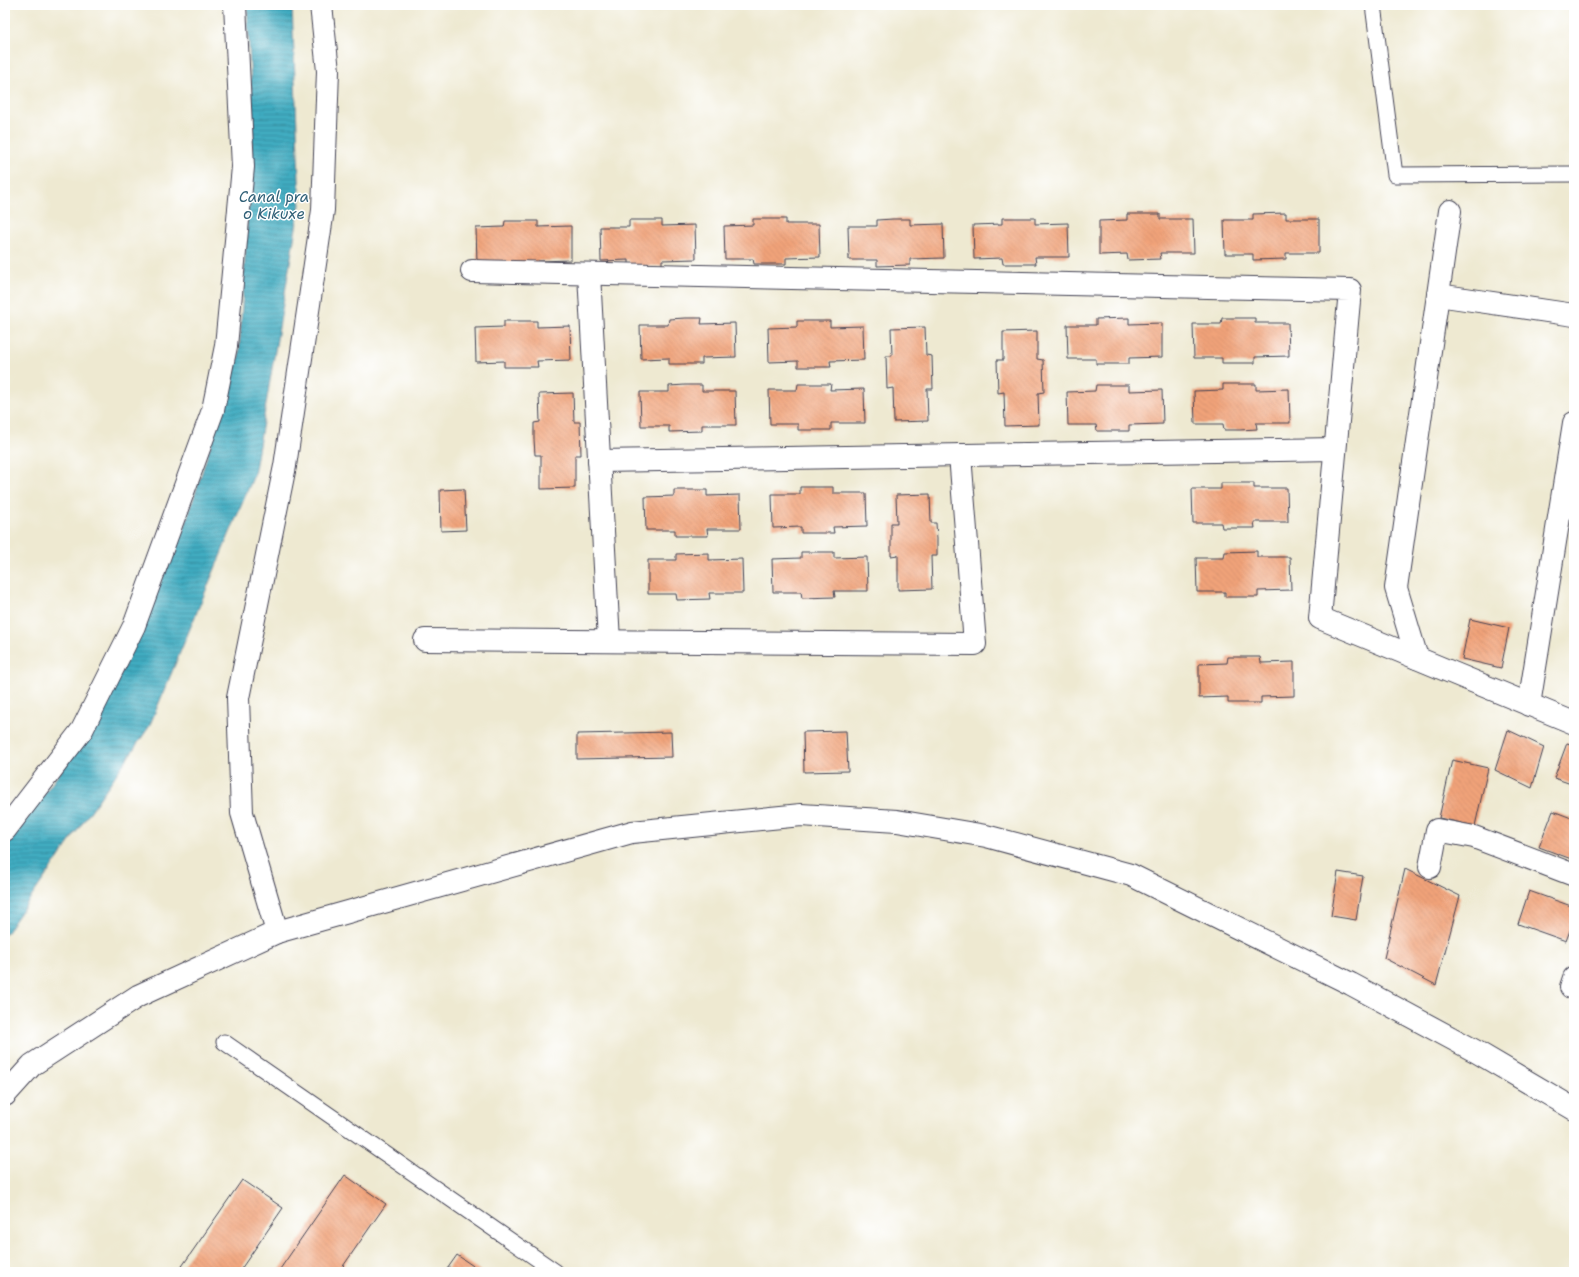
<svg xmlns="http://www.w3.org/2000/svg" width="1579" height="1277" viewBox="0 0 1579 1277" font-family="'Shantell Sans',sans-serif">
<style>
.water{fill:url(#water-rules);stroke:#32677e}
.building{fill:url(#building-back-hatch)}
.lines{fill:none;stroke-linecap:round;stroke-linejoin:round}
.lane-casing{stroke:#414052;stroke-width:17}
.street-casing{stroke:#414052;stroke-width:24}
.secondary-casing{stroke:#414052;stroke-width:24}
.lane{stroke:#fff;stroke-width:15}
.street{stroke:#fff;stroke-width:22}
.secondary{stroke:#fff;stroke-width:22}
.labels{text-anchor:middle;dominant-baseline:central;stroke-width:3;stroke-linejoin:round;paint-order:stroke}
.water-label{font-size:15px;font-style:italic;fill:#306077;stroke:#fff}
</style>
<defs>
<pattern id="water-rules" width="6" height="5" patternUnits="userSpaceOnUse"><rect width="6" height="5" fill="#41acc1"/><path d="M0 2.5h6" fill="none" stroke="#368c9e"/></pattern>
<pattern id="building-back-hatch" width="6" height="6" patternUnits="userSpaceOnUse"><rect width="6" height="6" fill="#f1a379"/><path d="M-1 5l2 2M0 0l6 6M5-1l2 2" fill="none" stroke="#ce8c6a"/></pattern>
</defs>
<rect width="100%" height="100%" fill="#fff"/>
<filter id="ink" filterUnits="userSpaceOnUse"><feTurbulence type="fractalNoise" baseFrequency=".025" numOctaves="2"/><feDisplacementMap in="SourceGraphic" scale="8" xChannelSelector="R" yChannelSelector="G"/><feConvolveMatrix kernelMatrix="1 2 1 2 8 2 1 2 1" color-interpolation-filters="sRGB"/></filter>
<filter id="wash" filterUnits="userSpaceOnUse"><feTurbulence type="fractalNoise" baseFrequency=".012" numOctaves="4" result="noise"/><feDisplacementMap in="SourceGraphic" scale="16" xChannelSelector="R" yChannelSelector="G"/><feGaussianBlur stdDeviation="0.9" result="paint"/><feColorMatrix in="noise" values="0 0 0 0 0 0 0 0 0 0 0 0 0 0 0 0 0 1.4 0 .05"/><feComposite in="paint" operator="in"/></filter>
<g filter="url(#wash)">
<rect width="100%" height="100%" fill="#eee9d1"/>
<path class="water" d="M247,5H292L300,204L254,475L149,727L5,935V849L105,709L184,529L239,355L253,127Z"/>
<g id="blocks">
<g class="building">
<path d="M1286,213V219H1319V253H1286V259L1253,260V254H1225L1224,220H1253V214Z"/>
<path d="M1127,214H1160V219H1193L1194,253H1160L1161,259L1128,260L1127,254L1099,255V221L1127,220Z"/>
<path d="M1002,218H1035V224L1068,223L1069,257H1035L1036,264H1003L1002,258L974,259L973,225L1002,224Z"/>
<path d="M753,219H786V224H819L820,257L786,258V264H754L753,259H725L724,226L753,225Z"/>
<path d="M893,219H910V225L943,224L944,258L910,259V265L877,266V260H849L848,226H877V220Z"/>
<path d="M629,220H662V226L695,225L696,259L662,260V266H629V260L601,261L600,227H629Z"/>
<path d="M505,221H538V227L571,226V260L538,261V267L477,262L476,228L504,227Z"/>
<path d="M685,318H702L701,324L735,323L736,357L702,358V364H669V358L641,359L640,325H668L669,319Z"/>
<path d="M1129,318V324L1162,323V357L1129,358V364H1096V359H1068L1067,325H1096V319Z"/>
<path d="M1222,318H1255V323H1288L1289,356L1255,357V363H1222V358H1194L1193,324H1221Z"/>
<path d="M504,321H537V327L570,326L571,360L537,361L538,367H504V361L476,362L475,328L504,327Z"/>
<path d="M797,321H830V327L863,326L864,360L830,361L831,367H798V361L769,362L768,328L797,327Z"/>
<path d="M925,327L926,355L932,356L933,389H927L928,421L894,422L893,388L887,389L886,356H892L891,328Z"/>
<path d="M1037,331V359L1043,360L1044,392L1038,393L1039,425L1005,426L1004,392L998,393L997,360H1003V332Z"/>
<path d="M798,384H831L830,390L864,389L865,423H831V430H798V424H770L769,390H797Z"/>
<path d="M1223,384H1256V390L1289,389L1290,423H1256L1257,429L1240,430H1224L1223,424H1195L1194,391L1223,390Z"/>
<path d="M685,385H702V391H735L736,425H702V431L669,432V426H641L640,392H669V386Z"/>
<path d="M1096,385H1129V391L1162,390L1163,424L1129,425V431H1097L1096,425H1068L1067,392L1095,391Z"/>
<path d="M573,393L574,422H580L581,455H575V488L541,489V455H535L534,439V423L540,422L539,394Z"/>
<path d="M1221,483H1254V488H1287L1288,522H1254L1255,528H1222L1221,523H1193L1192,489H1221Z"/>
<path d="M800,487H833V493H866L867,526L833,527L834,533H801V527L773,528L772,494H800Z"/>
<path d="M464,489L466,530L441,531L440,490Z"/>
<path d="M674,490H707V496L740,495L741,529H707L708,536H675V530H646L645,497L674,496Z"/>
<path d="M930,494L931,523H936L937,539V556H931L932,589L898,590V555L891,556V523H897L896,495Z"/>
<path d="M1257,551V557H1290L1291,590L1258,591V597H1225V592H1197L1196,558H1224L1225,552Z"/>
<path d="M801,552H834V558L867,557L868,591H834L835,597L802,598L801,592H773L772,559L801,558Z"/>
<path d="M709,553V560L742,559L743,593H709L710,599L677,600L676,594H648V560H676V554Z"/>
<path d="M1470,619L1509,628L1501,668L1462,659Z"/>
<path d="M1228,657H1260L1261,663L1294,662V696L1261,697V703H1228V697L1199,698V664L1227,663Z"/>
<path d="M1508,730L1544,747L1532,788L1495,770Z"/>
<path d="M846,731L848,771L804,772L803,732Z"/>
<path d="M671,732L672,757L577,759V734Z"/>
<path d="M1567,743L1574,745V785L1554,778Z"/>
<path d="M1452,760L1488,768L1475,826L1439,818Z"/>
<path d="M1553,811L1574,819V860L1539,847Z"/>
<path d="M1405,869L1460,896L1436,985L1384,958Z"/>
<path d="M1338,872L1363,876L1356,920L1331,916Z"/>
<path d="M1529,891L1574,907V920L1566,941L1518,924Z"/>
<path d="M345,1175L386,1204L339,1272H278Z"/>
<path d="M242,1180L283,1208L239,1272H178Z"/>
<path d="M457,1255L482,1272H445Z"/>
</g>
</g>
</g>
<g filter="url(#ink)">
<use href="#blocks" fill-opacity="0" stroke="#414052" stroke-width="1"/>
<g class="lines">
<defs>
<g id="lane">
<path d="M1373,5L1395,175L1574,174"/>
<path d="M224,1042L556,1272"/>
</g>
<g id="street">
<path d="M472,271L1350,290L1320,618L1574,723"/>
<path d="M589,274L609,641"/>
<path d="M1438,295L1574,315"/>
<path d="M599,461L1335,449"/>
<path d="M425,640L975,644L960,455"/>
<path d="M1417,658L1396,588L1450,211"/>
<path d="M1529,705L1574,423"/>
<path d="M1430,867L1437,830L1474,837L1574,875"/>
<path d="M1571,987L1574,978"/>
</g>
<g id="secondary">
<path d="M5,830L82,730L134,626L213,410L226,346L243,167L235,5"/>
<path d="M277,932L242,813L238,698L285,466L323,210L328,71L321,5"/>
<path d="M5,1095L32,1065L138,996L277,932L632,832L801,815L897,821L986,836L1131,875L1351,984L1477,1052L1574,1109"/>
</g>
</defs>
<use href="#lane" class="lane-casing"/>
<use href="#street" class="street-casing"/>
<use href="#secondary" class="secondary-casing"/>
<use href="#lane" class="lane"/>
<use href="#street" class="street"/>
<use href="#secondary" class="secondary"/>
</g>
</g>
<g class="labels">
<g class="water-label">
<text x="274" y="197">Canal pra<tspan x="274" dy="17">o Kikuxe</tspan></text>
</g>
</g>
<rect width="1579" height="1277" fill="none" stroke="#fff" stroke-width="20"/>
</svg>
